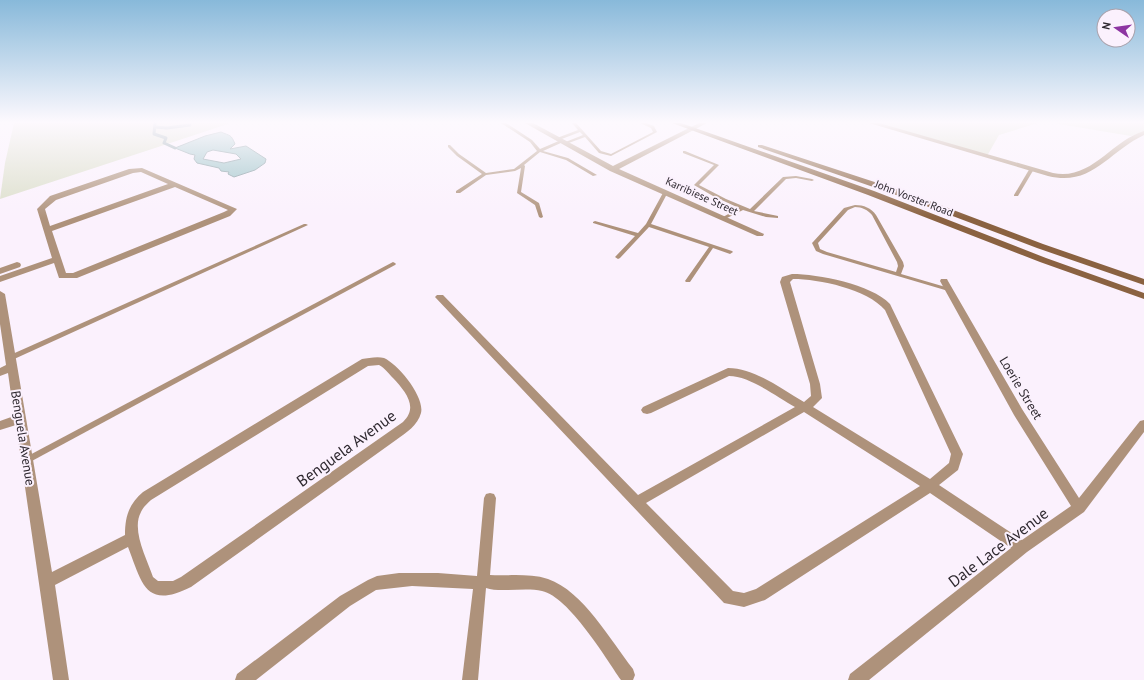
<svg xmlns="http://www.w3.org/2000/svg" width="1144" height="680" viewBox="0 0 1144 680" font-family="'PT Sans',sans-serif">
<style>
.green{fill:#dbdeca}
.water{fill:#99c1c6;stroke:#799399;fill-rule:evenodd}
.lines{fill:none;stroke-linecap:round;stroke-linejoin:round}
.stream{stroke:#799399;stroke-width:3}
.lane{fill:#ae927b;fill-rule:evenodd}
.street{fill:#ae927b;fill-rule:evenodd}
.secondary{fill:#8a6241;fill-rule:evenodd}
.labels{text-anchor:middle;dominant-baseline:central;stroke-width:4;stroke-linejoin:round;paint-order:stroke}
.far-street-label{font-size:11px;fill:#2f2930;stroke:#fbf1fd}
.street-label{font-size:13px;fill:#2f2930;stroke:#fbf1fd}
.near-street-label{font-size:16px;fill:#2f2930;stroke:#fbf1fd}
</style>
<rect width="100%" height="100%" fill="#fbf1fd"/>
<g class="green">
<path d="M14,123H231L0,199L5,163Z"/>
<path d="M873,123H1038L999,135L987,156Z"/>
<path d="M1053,123H1144V132L1131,136Z"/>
</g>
<path class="water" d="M221,132C230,136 231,134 235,144L230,149L246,146L266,159L265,163L255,170L234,177L228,174L229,172L221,171L219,168L197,163L194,159L195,155L190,154L175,148L205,136ZM213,150L236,154L241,159L224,163L203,159L207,152Z"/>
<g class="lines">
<g class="stream">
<path d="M155,123L154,134L166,138L164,143L175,148"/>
<path d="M155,127L167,128L190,125"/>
</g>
<g class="lane">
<path d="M501,123H506L532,140L540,149L561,140H563V142L543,151L568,158L597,175L593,176L566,160L540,152L524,165L525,166L521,192L539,203L543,217L541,218L539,217L535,205L517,193L521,168L515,171L486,175L460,193H456V191L482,174L457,156L448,147V145H450L459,154L486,173L514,169L537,151L530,142Z"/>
<path d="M572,123H576L601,151L611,154L653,132L651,128L640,123H646L654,126L657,132L611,156L599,153L585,137L566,144L563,143L583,135L580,132L559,140H557V138L578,130Z"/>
<path d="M683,151H685L719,165L699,185L726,199L750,209L783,177L796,176L812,179L814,180L812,181L796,178L786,179L754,211L778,216V218L766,217L743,210L725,219L723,218V217L739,208L713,196L694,185L714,165L683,153Z"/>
<path d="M1030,168L1034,169L1018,196H1014V195Z"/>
<path d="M664,191H666L668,192L651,224L732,251L733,252L730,254L713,248L690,282H686L685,281L709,247L649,227L620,258L618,259L615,257L616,256L635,236L593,223V222L595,221L638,233L646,224Z"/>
<path d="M855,205C864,205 871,208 876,215L903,262L904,266L901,274L949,288L950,289L949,290H945L823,254L816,251L812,243L813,242L844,208ZM855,207C862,207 868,210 872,215L897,262L898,266L896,272L827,252L820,249L818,243L848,210Z"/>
<path d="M304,224H306L308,225L12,360H10L7,358L8,356Z"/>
<path d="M393,262L395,263L396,264L395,265L30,462L27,463L24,462L23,460L24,458Z"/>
</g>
<g class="street">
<path d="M525,123H533L613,166L699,123H707L619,169L764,234L763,236H757L610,171Z"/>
<path d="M869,123H879L1053,173C1091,181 1111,141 1144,131V135C1108,152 1092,187 1048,176Z"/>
<path d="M142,168L237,209L230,216L77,278H59L54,263L0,282V276L52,258L37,209L50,196L129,169ZM141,172L168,184L50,226L45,209L56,200L133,173ZM175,187L228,210L224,212L73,273H66L52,231Z"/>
<path d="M17,262L20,263L21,265L20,267L0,274V268Z"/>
<path d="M792,274C818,274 871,284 890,304L963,454L958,470L939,485L1022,540L1071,506L1014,415L940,281L941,279H947L948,281L1022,409L1079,498L1140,421L1144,420V432L1084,512L1027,552L869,680H848L850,674L1011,548L930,493L765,600L744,607L724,603L435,297L437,295H443L638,495L795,407C777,397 750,376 729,376L651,413L647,414L643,413L641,410L643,407L728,368C755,368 781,389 804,402L811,396L810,384L780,282L782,277ZM793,279C819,279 867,289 885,310L951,454L949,463L930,479L813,407L822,398L820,384L790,282ZM804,412L920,486L756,589L744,593L733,591L646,503Z"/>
<path d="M0,291L5,294L52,572L125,535C125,516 129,504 143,492L362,359C368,358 378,356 384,358C398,364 425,397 421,413C418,425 406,433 396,440L191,587C145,610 142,583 128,547L55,585L69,680H53L16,425L0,430V421L14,416L8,373L0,376V368L6,365L0,324ZM379,365C385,368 389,374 393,378C405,391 419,407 403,422L181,577L173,581H158L153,577C147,559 131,530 141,512C143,507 148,503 151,500L368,366Z"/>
<path d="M490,493L494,494L496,498L490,575C509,576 529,573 548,579C583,591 611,641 633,669L635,675L633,680H621C605,657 569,597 542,591C525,587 500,593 486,588L478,680H462L473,589L412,586L376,590L350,606L256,680H235L237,674L340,596L368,580L377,576L399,573H438L477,576L484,498L486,494Z"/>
</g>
<g class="secondary">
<path d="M672,123H681L874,191L1046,258L1144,293V299L1040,262L868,195Z"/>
<path d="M758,145H762L911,194L1043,244L1144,279V285L1037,248L905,198L758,147Z"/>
</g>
</g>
<linearGradient id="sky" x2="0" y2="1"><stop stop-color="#88b9da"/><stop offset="0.56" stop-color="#fdf9fe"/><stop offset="1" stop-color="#fdf9fe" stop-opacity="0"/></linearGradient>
<rect width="1144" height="218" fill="url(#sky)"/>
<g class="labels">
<g class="far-street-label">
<text transform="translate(702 196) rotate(24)">Karribiese Street</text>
<text transform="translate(914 198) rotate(21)">John Vorster Road</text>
</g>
<g class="street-label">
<text transform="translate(1021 388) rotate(59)">Loerie Street</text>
<text transform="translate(23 438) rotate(81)">Benguela Avenue</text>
</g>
<g class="near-street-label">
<text transform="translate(346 448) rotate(-36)">Benguela Avenue</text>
<text transform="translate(998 547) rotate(-37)">Dale Lace Avenue</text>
</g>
</g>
<g transform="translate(1116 28) rotate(283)"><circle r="19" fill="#fbf1fd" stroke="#a9a1ab"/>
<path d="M0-3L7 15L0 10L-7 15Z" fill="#8d35a2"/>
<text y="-6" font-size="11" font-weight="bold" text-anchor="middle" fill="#2f2930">N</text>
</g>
</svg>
